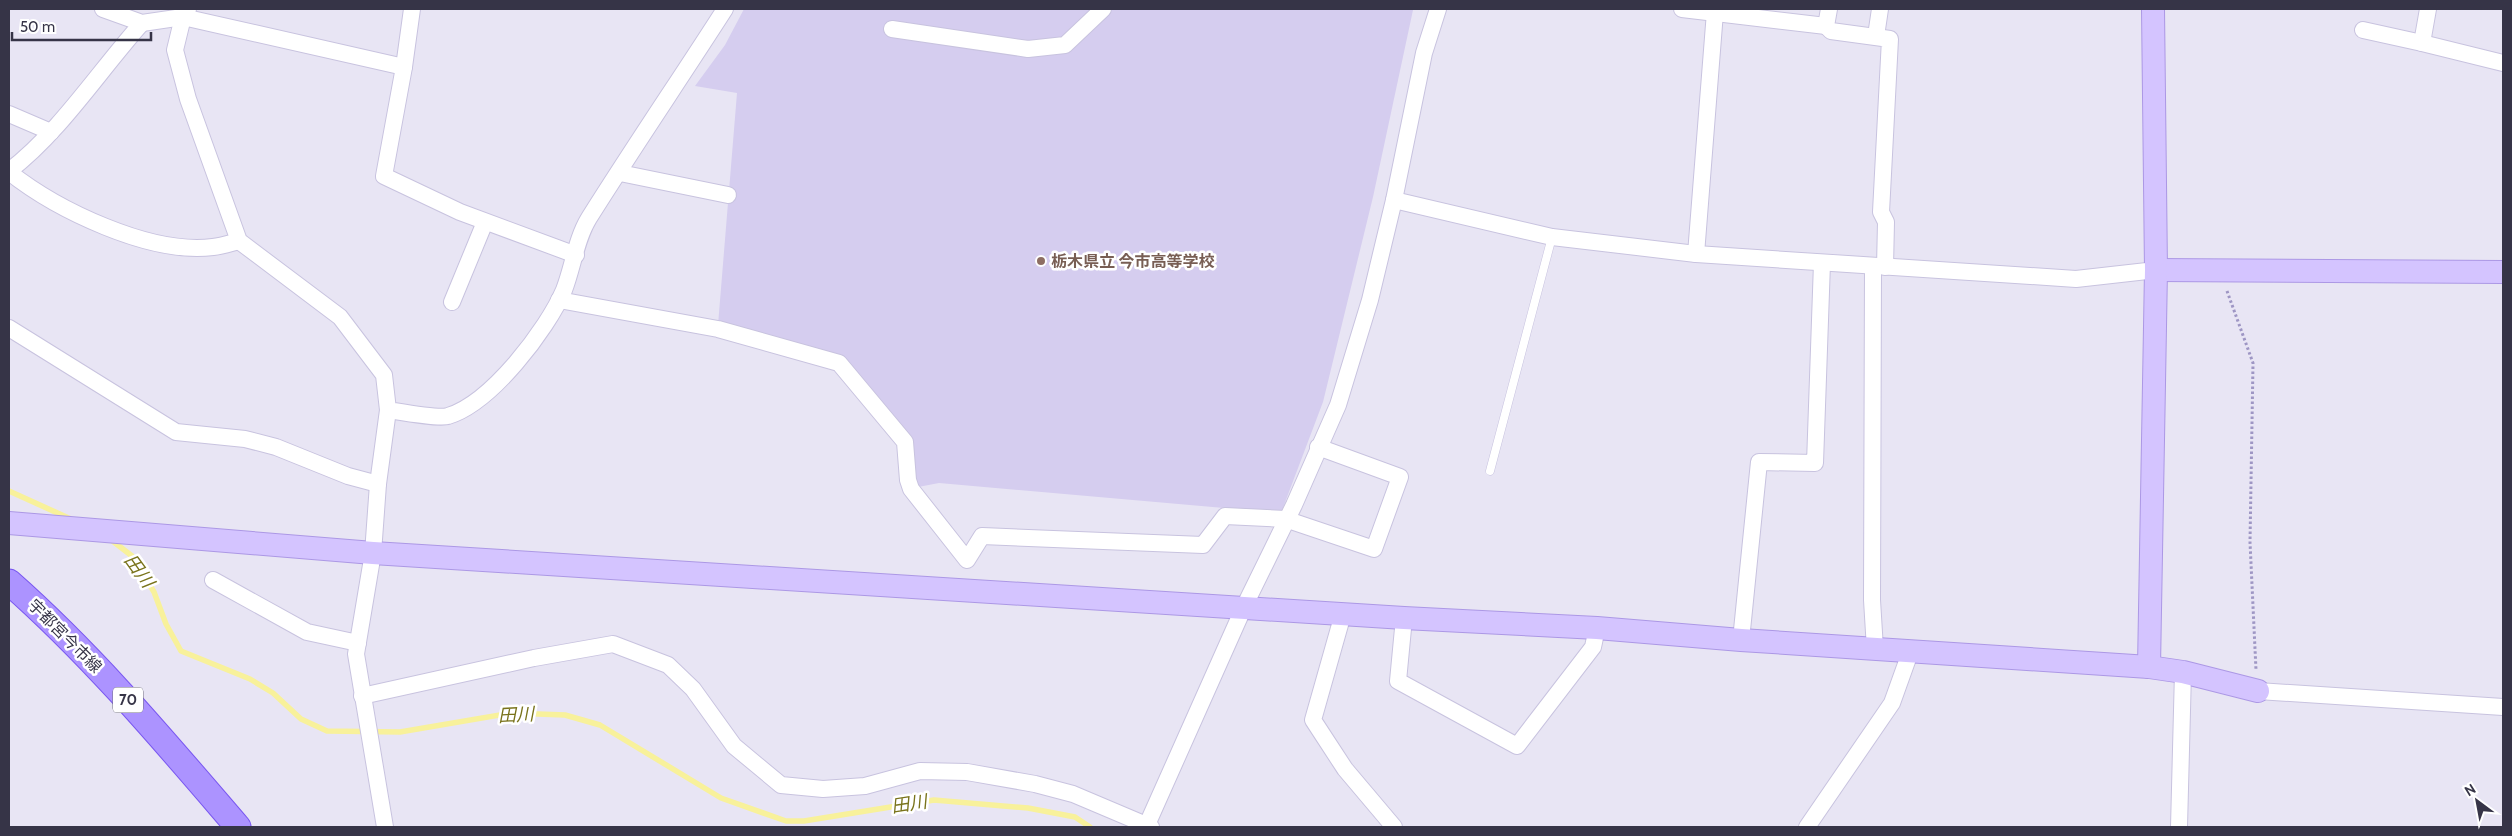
<svg xmlns="http://www.w3.org/2000/svg" width="2512" height="836" viewBox="0 0 2512 836" font-family="Cabin,'Noto Sans JP',sans-serif">
<style>
.education{fill:#d5cdef}
.lines{fill:none;stroke-linecap:round;stroke-linejoin:round}
.stream{stroke:#f8f19b;stroke-width:5.5}
.lane-casing{stroke:#c8c3df;stroke-width:9}
.street-casing{stroke:#c8c3df;stroke-width:18}
.secondary-casing{stroke:#ac98e5;stroke-width:24}
.primary-casing{stroke:#7957f0;stroke-width:27}
.path{stroke:#9e96c4;stroke-width:3;stroke-dasharray:2.5 2.5;stroke-linecap:butt}
.lane{stroke:#fff;stroke-width:8}
.street{stroke:#fff;stroke-width:16}
.secondary{stroke:#d4c4ff;stroke-width:22}
.primary{stroke:#ac93ff;stroke-width:25}
.education-dot{fill:#8d6e63;stroke:#fff;stroke-width:2}
.labels{text-anchor:middle;dominant-baseline:central;stroke-width:5;stroke-linejoin:round;paint-order:stroke}
.shield{fill:#fff;stroke:#72717e;stroke-width:1}
.shield-label{font-size:15px;font-weight:bold;fill:#363447}
.education-label{font-size:16px;font-weight:bold;fill:#785e54;stroke:#fff;text-anchor:start}
.street-label{font-size:16px;fill:#363447;stroke:#fff}
.water-label{font-size:18px;font-style:italic;fill:#79731b;stroke:#fff}
</style>
<rect width="100%" height="100%" fill="#e8e5f4"/>
<path class="education" d="M744,9L1413,10L1373,197L1323,402L1281,513L939,483L913,488L911,450L841,360L718,325L737,93L695,86L725,45Z"/>
<g class="lines">
<g class="stream">
<path d="M9,491L73,520"/>
<path d="M110,539L132,556L154,592L166,624L181,651L250,679L273,693L301,719L327,731L400,732L511,713L565,715L600,725L721,798L786,821H804L934,800L1028,808L1075,817L1090,827"/>
</g>
<defs>
<path id="lane" d="M1490,471L1552,237"/>
<g id="street">
<path d="M103,9L142,23L183,17L404,67"/>
<path d="M188,9L183,17L175,50L188,99L239,241L340,317L384,375L388,410C401,412 439,419 448,416C491,403 547,330 564,290C573,267 576,239 589,218C633,148 680,79 725,9"/>
<path d="M412,9L404,67L384,176L460,212L576,255"/>
<path d="M1682,9L1826,26"/>
<path d="M1829,9L1826,26L1831,31L1890,39L1881,212L1886,222L1885,267"/>
<path d="M892,29L1028,49L1065,45L1103,9"/>
<path d="M2363,30L2422,43L2428,9"/>
<path d="M1876,36L1880,9"/>
<path d="M2422,43L2503,63"/>
<path d="M9,114L51,132"/>
<path d="M9,171C60,132 99,71 142,23"/>
<path d="M9,172C57,210 150,255 213,247C222,246 231,243 239,241"/>
<path d="M620,173L728,195"/>
<path d="M1394,200L1552,237L1696,254L2076,279L2156,270"/>
<path d="M1696,254L1715,12"/>
<path d="M1873,267L1872,600L1875,649"/>
<path d="M559,300L718,329L839,363L905,442L908,480L911,489L967,560L982,536L1203,545L1225,516L1285,519L1374,549L1400,477L1318,447"/>
<path d="M452,302L485,222"/>
<path d="M9,328L176,432L245,439L276,447L348,476L378,484"/>
<path d="M213,580L307,632L358,643"/>
<path d="M1343,614L1313,720L1345,769L1394,827"/>
<path d="M1404,618L1398,681L1517,746L1593,647L1597,628"/>
<path d="M1741,640L1759,462L1815,463L1822,263"/>
<path d="M2258,691L2503,707"/>
<path d="M362,696L534,658L613,644L668,665L693,689L734,746L781,785L823,789L865,786L920,771L967,772L1035,784L1073,794L1151,827"/>
<path d="M385,827L356,654L373,553L378,484L388,410"/>
<path d="M1146,827L1244,607L1294,505L1338,405L1370,300L1394,200L1424,53L1438,9"/>
<path d="M1807,827L1892,703L1911,650"/>
<path d="M2179,827L2183,672"/>
</g>
<g id="secondary">
<path d="M2156,270L2503,272"/>
<path d="M9,523L373,553L1404,618L1597,628L1741,640L2149,667L2183,672L2258,691"/>
<path d="M2149,667L2156,270L2153,9"/>
</g>
<path id="primary" d="M9,582C93,656 165,742 238,827"/>
</defs>
<use href="#lane" class="lane-casing"/>
<use href="#street" class="street-casing"/>
<use href="#secondary" class="secondary-casing"/>
<use href="#primary" class="primary-casing"/>
<path class="path" d="M2227,291L2253,363L2250,542L2256,670"/>
<use href="#lane" class="lane"/>
<use href="#street" class="street"/>
<use href="#secondary" class="secondary"/>
<use href="#primary" class="primary"/>
</g>
<circle class="education-dot" cx="1041" cy="261" r="5"/>
<g class="labels">
<rect class="shield" x="113" y="687.5" width="30" height="25" rx="4"/>
<g class="shield-label">
<text x="128" y="700">70</text>
</g>
<g class="education-label">
<text x="1051" y="261">栃木県立 今市高等学校</text>
</g>
<g class="street-label">
<text transform="translate(65 636) rotate(45)">宇都宮今市線</text>
</g>
<g class="water-label">
<text transform="translate(139 571) rotate(54)">田川</text>
<text transform="translate(516 715) rotate(-3)">田川</text>
<text transform="translate(909 804) rotate(-9)">田川</text>
</g>
</g>
<rect width="2512" height="836" fill="none" stroke="#363447" stroke-width="20"/>
<g transform="translate(2477 801) rotate(328)" stroke="#ffffff" stroke-width="4" paint-order="stroke">
<path d="M0-4L9 19L0 12L-9 19Z" fill="#363447"/>
<text y="-8" font-size="14" font-weight="bold" text-anchor="middle" fill="#363447">N</text>
</g>
<path d="M12 32v8h139v-8" fill="none" stroke="#363447" stroke-width="2.5"/>
<text x="20" y="32" font-size="15" fill="#363447" stroke="#ffffff" stroke-width="4" paint-order="stroke">50 m</text>
</svg>
